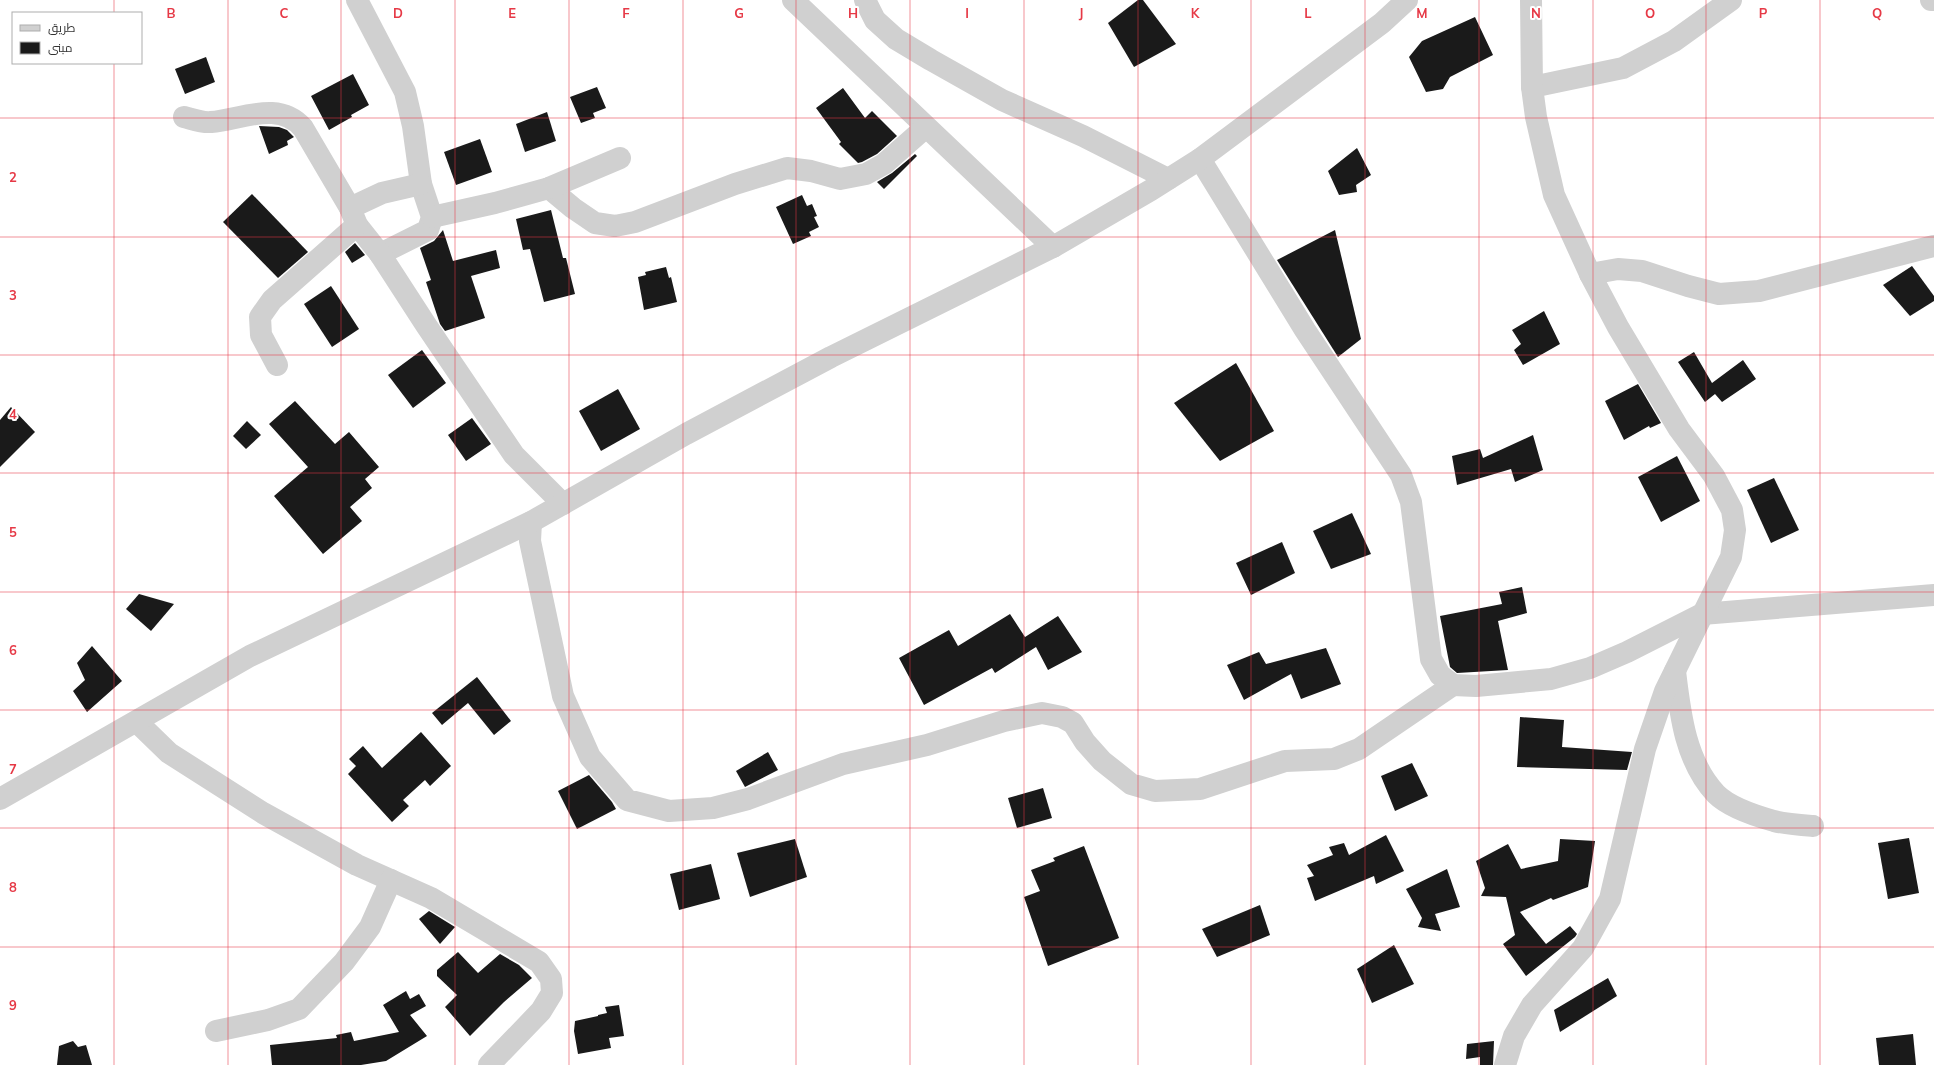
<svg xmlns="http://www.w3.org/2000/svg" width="1934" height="1065" viewBox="0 0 1934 1065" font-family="Mulish,Cairo,sans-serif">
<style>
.building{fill:#1a1a1a}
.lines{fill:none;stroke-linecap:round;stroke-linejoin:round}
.minor{stroke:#d0d0d0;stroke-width:22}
.grid{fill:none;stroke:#e63946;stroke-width:1;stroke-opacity:0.55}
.grid-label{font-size:13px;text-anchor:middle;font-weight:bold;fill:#e63946;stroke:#fff;stroke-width:4;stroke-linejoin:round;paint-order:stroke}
</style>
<rect width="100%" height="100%" fill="#fff"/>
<g class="building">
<path d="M1138,0H1143L1176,44L1134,67L1108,23Z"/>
<path d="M1475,17L1493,55L1450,77L1443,89L1426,92L1409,57L1422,41Z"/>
<path d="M206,57L215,82L185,94L175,69Z"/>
<path d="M353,74L369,105L351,115L352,117L329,130L311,96Z"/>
<path d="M597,87L606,108L593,113L595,118L581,123L570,97Z"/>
<path d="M843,88L865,118L872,111L897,136L877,154L862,162L858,163L839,144L841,142L816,108Z"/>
<path d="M547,112L556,141L525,152L516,124Z"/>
<path d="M259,126L279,127L287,130L294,137L287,141L288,145L269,154Z"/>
<path d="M480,139L492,172L456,185L444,152Z"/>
<path d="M1357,148L1371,175L1356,185L1357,192L1339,195L1328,171Z"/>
<path d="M915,154L917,156L884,189L877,182L892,173Z"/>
<path d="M252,194L308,252L278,278L223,222Z"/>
<path d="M802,195L807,206L812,204L817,216L814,217L819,227L809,232L811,236L793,244L776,207Z"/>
<path d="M551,210L563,258H566L575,294L544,302L530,249L523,250L516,219Z"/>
<path d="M443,230L453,261L496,250L500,268L471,276L485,318L445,331L440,324L426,282L431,280L420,248L434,241Z"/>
<path d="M1335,230L1361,339L1338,357L1277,260Z"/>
<path d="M355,243L365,255L352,263L345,252Z"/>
<path d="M1912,266L1934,296V301L1910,316L1883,285Z"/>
<path d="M666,267L669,278L671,277L677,302L644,310L638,277L646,275L645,272Z"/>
<path d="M331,286L359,329L332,347L304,304Z"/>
<path d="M1544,311L1560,344L1523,365L1514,350L1521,344L1512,330Z"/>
<path d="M422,350L446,383L413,408L388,375Z"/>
<path d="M1694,352L1712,383L1743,360L1756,379L1722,402L1715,394L1705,402L1678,362Z"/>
<path d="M1236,363L1274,431L1220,461L1174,403Z"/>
<path d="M1638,384L1661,423L1650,428L1649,426L1624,440L1605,401Z"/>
<path d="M618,389L640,429L601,451L579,411Z"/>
<path d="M295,401L335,444L349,432L379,467L365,479L372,488L350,507L362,521L323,554L274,496L308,467L269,424Z"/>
<path d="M11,407L35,432L0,467V420Z"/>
<path d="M472,418L491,444L466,461L448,435Z"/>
<path d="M247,421L261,435L246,449L233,436Z"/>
<path d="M1533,435L1543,470L1515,482L1511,469L1457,485L1452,456L1480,449L1483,458Z"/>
<path d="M1677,456L1700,501L1661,522L1638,477Z"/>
<path d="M1774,478L1799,530L1771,543L1747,490Z"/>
<path d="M1352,513L1371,554L1331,569L1313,531Z"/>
<path d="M1282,542L1295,573L1251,595L1236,563Z"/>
<path d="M1522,587L1527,613L1498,621L1508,670L1457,673L1450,667L1440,616L1502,604L1499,592Z"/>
<path d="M139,594L174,604L151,631L126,609Z"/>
<path d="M1010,614L1025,637L1058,616L1082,652L1048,670L1036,647L995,673L992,668L924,705L899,658L949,630L958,646Z"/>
<path d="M92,646L122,681L87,712L73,691L85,680L77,663Z"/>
<path d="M1326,648L1341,684L1301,699L1291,674L1244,700L1227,665L1259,652L1266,664Z"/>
<path d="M477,677L511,721L494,735L468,703L442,725L432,713Z"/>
<path d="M1520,717L1564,720L1562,747L1632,752L1627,770L1517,767Z"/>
<path d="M421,732L451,766L430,786L425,780L403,800L409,806L392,822L348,774L356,766L349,759L363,746L382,768Z"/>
<path d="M768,752L778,770L745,787L736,771Z"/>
<path d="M1412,763L1428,796L1395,811L1381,776Z"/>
<path d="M589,775L612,802L616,809L577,829L558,791Z"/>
<path d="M1043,788L1052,818L1017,828L1008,798Z"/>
<path d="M1386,835L1404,871L1376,884L1374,876L1315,901L1307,878L1314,876L1307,865L1333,855L1329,847L1344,843L1349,855Z"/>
<path d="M1909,838L1919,893L1888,899L1878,843Z"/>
<path d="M795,839L807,877L750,897L737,853Z"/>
<path d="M1560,839L1595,841L1588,887L1553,900L1551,898L1520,912L1546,944L1570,926L1577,934L1575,937L1526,976L1503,944L1515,935L1506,897L1481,896L1485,888L1476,861L1508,844L1521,869L1558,861Z"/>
<path d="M1084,846L1119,938L1048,966L1024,897L1040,891L1031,870L1055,861L1053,858Z"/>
<path d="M711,864L720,899L679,910L670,874Z"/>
<path d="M1447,869L1460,907L1435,914L1441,931L1418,927L1422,918L1406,889Z"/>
<path d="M1260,905L1270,935L1217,957L1202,929Z"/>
<path d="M429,911L455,927L440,944L419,919Z"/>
<path d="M1394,945L1414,984L1372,1003L1357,969Z"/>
<path d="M458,952L478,973L500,954L519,965L532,978L504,1002L470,1036L445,1007L457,995L437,976V970Z"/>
<path d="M1608,978L1617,996L1560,1032L1554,1010Z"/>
<path d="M406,991L410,999L419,994L426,1006L410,1015L427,1036L386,1061L361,1065H272L270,1045L337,1038L336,1035L351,1032L354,1041L399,1032L383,1005Z"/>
<path d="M619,1005L624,1036L609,1038L611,1048L578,1054L574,1031L575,1021L598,1016V1015L607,1013L605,1007Z"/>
<path d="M1913,1034L1916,1065H1879L1876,1038Z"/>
<path d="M73,1041L78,1047L86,1045L92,1065H57L59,1046Z"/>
<path d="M1494,1041L1493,1065H1480V1057L1466,1059L1467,1044Z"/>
</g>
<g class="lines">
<g class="minor">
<path d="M357,0L405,92L413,126L421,184L432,217L428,230L380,254"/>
<path d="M793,0L1053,247"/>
<path d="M865,0L875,20L896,39L931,60L1002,100L1083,136L1168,179"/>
<path d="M1931,0H1934"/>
<path d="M1532,87L1623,68L1674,41L1731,0"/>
<path d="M184,117C192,119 202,123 211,122C243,119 279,100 303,128L350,208"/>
<path d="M1200,159L1305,330L1401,475L1411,502L1431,659L1440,675L1453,685L1476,686L1551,679L1590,668L1627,652L1702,614L1934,595"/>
<path d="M421,184L382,193L350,208L357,225L380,254L426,325L514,455L563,504"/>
<path d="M549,188L573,208L595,223L615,226L635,222L735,184L787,168L811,171L840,179L866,174L884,164L926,127"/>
<path d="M432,217L495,203L549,188L620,158"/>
<path d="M1590,274L1618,269L1642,271L1688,286L1719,294L1759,291L1934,246"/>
<path d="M277,365L261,335L260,317L272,300L357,225"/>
<path d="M531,522L530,541L563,696L590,757L627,800L669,811L713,808L748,799L843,764L927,745L1004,721L1042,713L1062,717L1073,723L1085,742L1102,761L1131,784L1155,791L1200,789L1285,761L1334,759L1359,749L1453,685"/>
<path d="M1675,671C1680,713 1685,761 1716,794C1729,807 1756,816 1774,821C1786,824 1800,825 1813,826"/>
<path d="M137,722L169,753L263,813L357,865L431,898L539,962L551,979L552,993L541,1011L489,1065"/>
<path d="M0,799L250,656L531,522L686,434L831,357L1053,247L1151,190L1200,159L1382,23L1407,0"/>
<path d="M216,1031L268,1020L299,1009L344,962L370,927L391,880"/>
<path d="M1505,1065L1514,1036L1532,1005L1583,948L1610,899L1645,749L1665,691L1731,557L1735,530L1732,510L1714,476L1679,429L1618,327L1590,274L1554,195L1536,117L1532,87L1531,0"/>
</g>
</g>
<path class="grid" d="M114,0V13M228,0V1065M341,0V1065M455,0V1065M569,0V1065M683,0V1065M796,0V1065M910,0V1065M1024,0V1065M1138,0V1065M1251,0V1065M1365,0V1065M1479,0V1065M1593,0V1065M1706,0V1065M1820,0V1065M114,63V1065M0,118H1934M0,237H1934M0,355H1934M0,473H1934M0,592H1934M0,710H1934M0,828H1934M0,947H1934"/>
<g class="grid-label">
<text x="171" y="18">B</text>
<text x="284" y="18">C</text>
<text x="398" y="18">D</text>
<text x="512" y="18">E</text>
<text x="626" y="18">F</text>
<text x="739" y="18">G</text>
<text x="853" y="18">H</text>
<text x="967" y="18">I</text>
<text x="1081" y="18">J</text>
<text x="1195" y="18">K</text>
<text x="1308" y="18">L</text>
<text x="1422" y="18">M</text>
<text x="1536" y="18">N</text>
<text x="1650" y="18">O</text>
<text x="1763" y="18">P</text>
<text x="1877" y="18">Q</text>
<text x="13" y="182">2</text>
<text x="13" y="300">3</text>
<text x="13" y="419">4</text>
<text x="13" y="537">5</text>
<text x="13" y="655">6</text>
<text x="13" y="774">7</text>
<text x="13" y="892">8</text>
<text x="13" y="1010">9</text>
</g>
<rect x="12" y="12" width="130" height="52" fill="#ffffff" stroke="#adadad"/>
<rect x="20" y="25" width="20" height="6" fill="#d0d0d0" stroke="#adadad"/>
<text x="48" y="32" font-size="12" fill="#333333">طريق</text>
<rect x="20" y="42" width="20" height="12" fill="#1a1a1a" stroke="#adadad"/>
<text x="48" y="52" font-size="12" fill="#333333">مبنى</text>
</svg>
